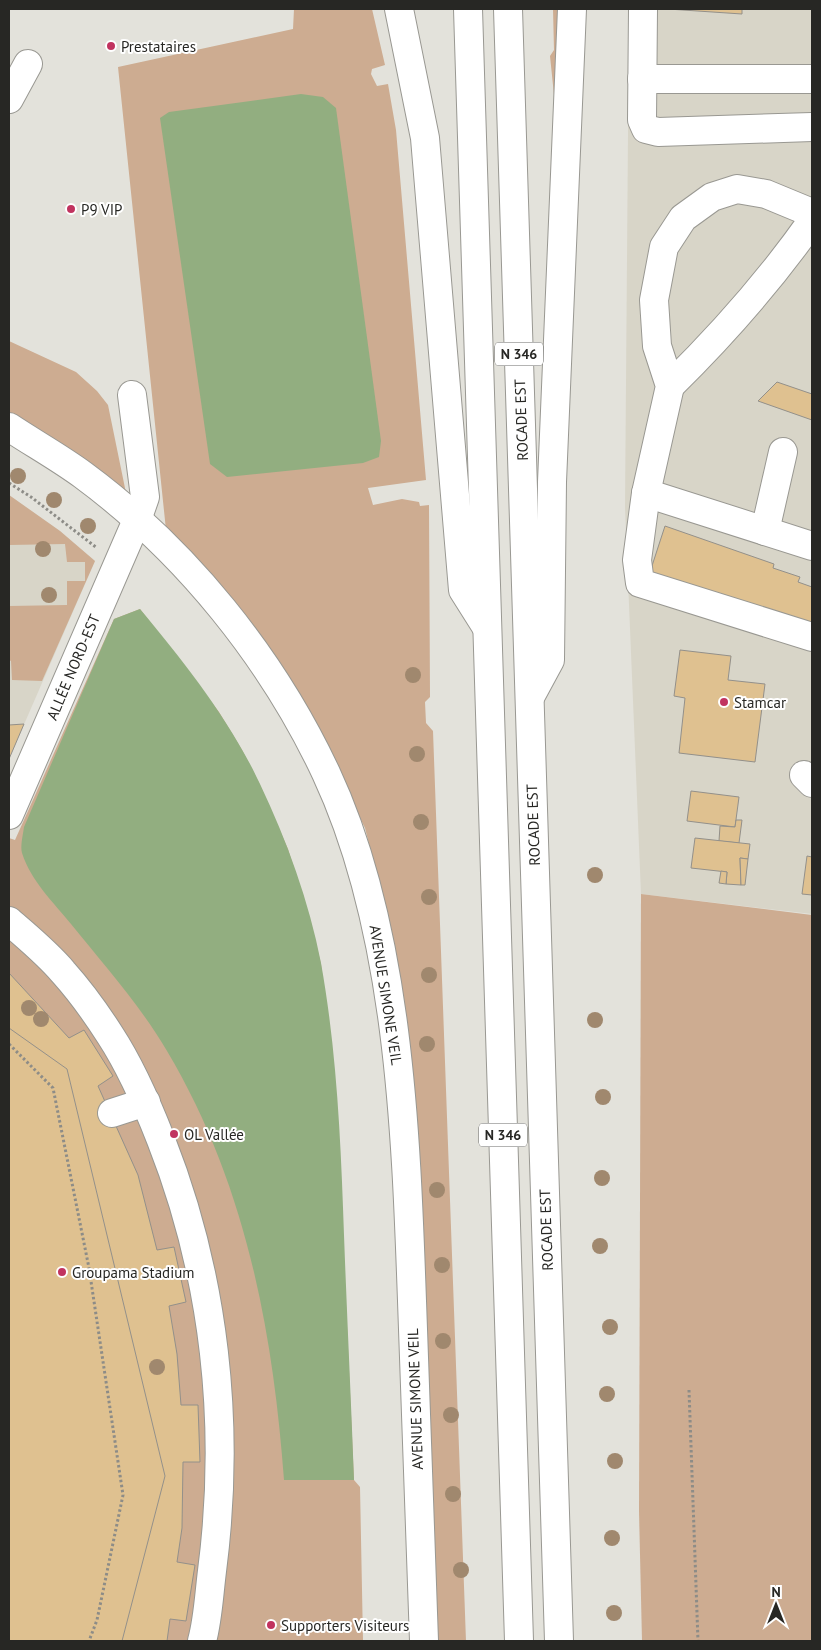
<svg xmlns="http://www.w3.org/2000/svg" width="821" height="1650" viewBox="0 0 821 1650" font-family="'PT Sans',sans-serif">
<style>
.built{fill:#d8d5c8}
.green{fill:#cdac91}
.water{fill:#92ae80}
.building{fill:#dfc190;stroke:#93908a}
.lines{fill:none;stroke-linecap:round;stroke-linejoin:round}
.minor-casing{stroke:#999892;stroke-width:30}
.highway-casing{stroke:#999892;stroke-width:30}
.path{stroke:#8d8c87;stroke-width:3;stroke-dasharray:2.5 2.5;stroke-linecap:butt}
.minor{stroke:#fff;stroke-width:28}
.highway{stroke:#fff;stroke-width:28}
.tree{fill:#a0886e}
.poi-dot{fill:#c1335f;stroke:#fff;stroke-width:2}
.labels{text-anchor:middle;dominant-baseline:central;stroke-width:4;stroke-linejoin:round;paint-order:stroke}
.shield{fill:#fff;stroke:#686866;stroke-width:1}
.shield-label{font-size:14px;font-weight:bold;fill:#272724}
.poi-label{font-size:15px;fill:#272724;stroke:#fff;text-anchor:start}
.street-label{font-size:15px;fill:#272724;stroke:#fff}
</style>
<rect width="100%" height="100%" fill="#e3e2db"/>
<g class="built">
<path d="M629,9H812V914L641,894L625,508Z"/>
<path d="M9,495L60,531L95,561L9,759Z"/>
</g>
<g class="green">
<path d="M294,9H372L385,65L372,69L371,74L377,86L388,84L396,130L426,480L368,488L373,505L402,499L419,502L420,506L429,505L430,697L425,702L426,723L433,731L466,1641H438L421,1178L408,1052L392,936L365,828L297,691L166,530L118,67L293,29Z"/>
<path d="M553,9H558L554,95L550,56L554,50Z"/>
<path d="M9,341L76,372L97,391L108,405L126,493L81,457L9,412Z"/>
<path d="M9,495L60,531L95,561L42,681L12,680L11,661L9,660V606L67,605V581H85V562H67L65,544L9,545Z"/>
<path d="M140,609L219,712L242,750L259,783L288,849L311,923L321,964L337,1106L354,1480L360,1487L363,1641H9V838L15,840L114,619Z"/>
<path d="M641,894L812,915V1641H642L639,1511Z"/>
</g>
<g class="water">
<path d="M301,94L323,97L336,108L381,441L379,457L363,463L227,477L210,464L160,118L169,112Z"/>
<path d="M140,609C185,663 230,720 260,784C287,841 309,901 321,963C337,1052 341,1145 344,1235C347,1317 351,1398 354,1480H284C273,1330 245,1182 167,1051C140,1005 104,965 71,924C54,903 31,881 22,853C20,846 23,835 24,827L114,619Z"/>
</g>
<g class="building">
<path d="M668,9H742V14Z"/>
<path d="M777,382L812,394V420L758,401Z"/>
<path d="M665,526L774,564L773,568L800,577L798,582L812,587V625L649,575Z"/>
<path d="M680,650L731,656L728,680L765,684L755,762L679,753L685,698L674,696Z"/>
<path d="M24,724L9,759V725Z"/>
<path d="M691,791L739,797L735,827L687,821Z"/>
<path d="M736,820H742L739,843L719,841L720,826L735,827Z"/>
<path d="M695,838L750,844L748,859L740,858L741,885L726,884L727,872L691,868Z"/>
<path d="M807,856L812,857V895L802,894Z"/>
<path d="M740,858L748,859L745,885H741Z"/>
<path d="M721,871L727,872L726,884L719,883Z"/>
<path d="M9,973L69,1038L84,1030L113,1076L98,1086L138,1175L157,1250L174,1247L186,1302L169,1306L177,1354L181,1405H198L200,1462H183L182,1528L177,1562L195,1565L186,1621L170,1619L167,1641H9Z"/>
<path d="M9,1028L67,1069L165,1476L122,1641H9Z"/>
</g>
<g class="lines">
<defs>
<g id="minor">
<path d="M643,9L642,120L646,129L658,132L812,127"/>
<path d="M642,79H812"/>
<path d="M9,99L28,64"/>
<path d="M812,213L766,194L737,189L712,197L683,218L664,247L654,300L657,346L670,386L646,493L637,560L640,583L812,637"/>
<path d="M670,386C723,334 769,282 812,221"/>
<path d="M9,427C33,443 60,458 83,475C186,551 272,658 326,773C399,929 406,1131 412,1301C416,1414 420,1528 424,1641"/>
<path d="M646,493L812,546"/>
<path d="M765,531L783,452"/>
<path d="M804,775L812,783"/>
<path d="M9,815L137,520L145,497L132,395"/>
<path d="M9,921C27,937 47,953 63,972C80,991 96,1013 110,1035C131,1067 147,1104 161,1140C215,1277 231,1425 212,1571C209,1595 208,1619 202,1641"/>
<path d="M112,1113L146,1102"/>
</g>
<g id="highway">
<path d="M399,9L425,138L463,590L487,628"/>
<path d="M468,9L519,1641"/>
<path d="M508,9L559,1641"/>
<path d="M530,697L550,660L552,482L572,9"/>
</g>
</defs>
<use href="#minor" class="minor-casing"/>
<use href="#highway" class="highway-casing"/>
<g class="path">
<path d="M9,483L31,497L97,548"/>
<path d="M9,1044L53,1088L89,1268L123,1495L97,1620L89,1641"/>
<path d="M689,1390L698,1641"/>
</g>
<use href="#minor" class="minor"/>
<use href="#highway" class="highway"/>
</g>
<g class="tree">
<circle cx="18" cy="476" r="8"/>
<circle cx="54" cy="500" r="8"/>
<circle cx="88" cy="526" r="8"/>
<circle cx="43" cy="549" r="8"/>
<circle cx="49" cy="595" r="8"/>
<circle cx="413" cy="675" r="8"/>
<circle cx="417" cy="754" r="8"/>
<circle cx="421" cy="822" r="8"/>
<circle cx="595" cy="875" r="8"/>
<circle cx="429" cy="897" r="8"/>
<circle cx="429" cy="975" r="8"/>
<circle cx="29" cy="1008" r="8"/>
<circle cx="41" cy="1019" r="8"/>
<circle cx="595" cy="1020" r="8"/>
<circle cx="427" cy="1044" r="8"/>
<circle cx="603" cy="1097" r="8"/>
<circle cx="602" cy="1178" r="8"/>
<circle cx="437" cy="1190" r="8"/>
<circle cx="600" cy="1246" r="8"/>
<circle cx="442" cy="1265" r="8"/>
<circle cx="610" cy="1327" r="8"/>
<circle cx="443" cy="1341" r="8"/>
<circle cx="157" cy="1367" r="8"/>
<circle cx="607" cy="1394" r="8"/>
<circle cx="451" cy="1415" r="8"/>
<circle cx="615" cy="1461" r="8"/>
<circle cx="453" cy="1494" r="8"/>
<circle cx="612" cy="1538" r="8"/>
<circle cx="461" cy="1570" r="8"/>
<circle cx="614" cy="1613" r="8"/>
</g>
<g class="poi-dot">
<circle cx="111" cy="46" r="5"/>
<circle cx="71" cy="209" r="5"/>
<circle cx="724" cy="702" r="5"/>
<circle cx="174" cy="1134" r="5"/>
<circle cx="62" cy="1272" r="5"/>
<circle cx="271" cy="1625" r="5"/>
</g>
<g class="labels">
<g class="shield">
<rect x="495" y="342.5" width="48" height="23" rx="4"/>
<rect x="479" y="1123.5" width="48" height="23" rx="4"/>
</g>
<g class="shield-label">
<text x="519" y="354">N 346</text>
<text x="503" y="1135">N 346</text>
</g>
<g class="poi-label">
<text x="121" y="46">Prestataires</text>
<text x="81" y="209">P9 VIP</text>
<text x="734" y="702">Stamcar</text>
<text x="184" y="1134">OL Vallée</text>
<text x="72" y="1272">Groupama Stadium</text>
<text x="281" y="1625">Supporters Visiteurs</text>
</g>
<g class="street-label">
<text transform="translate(521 420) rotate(-92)">ROCADE EST</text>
<text transform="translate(73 667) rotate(-67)">ALLÉE NORD-EST</text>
<text transform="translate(533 825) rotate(-92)">ROCADE EST</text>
<text transform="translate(386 995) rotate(81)">AVENUE SIMONE VEIL</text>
<text transform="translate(546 1230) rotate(-92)">ROCADE EST</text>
<text transform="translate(415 1399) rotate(-92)">AVENUE SIMONE VEIL</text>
</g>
</g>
<rect width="821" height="1650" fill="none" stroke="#272724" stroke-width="20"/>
<g transform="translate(776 1605)" stroke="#ffffff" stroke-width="4" paint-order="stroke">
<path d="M0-4L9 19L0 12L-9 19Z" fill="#272724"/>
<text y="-8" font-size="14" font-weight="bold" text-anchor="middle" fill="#272724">N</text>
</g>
</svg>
